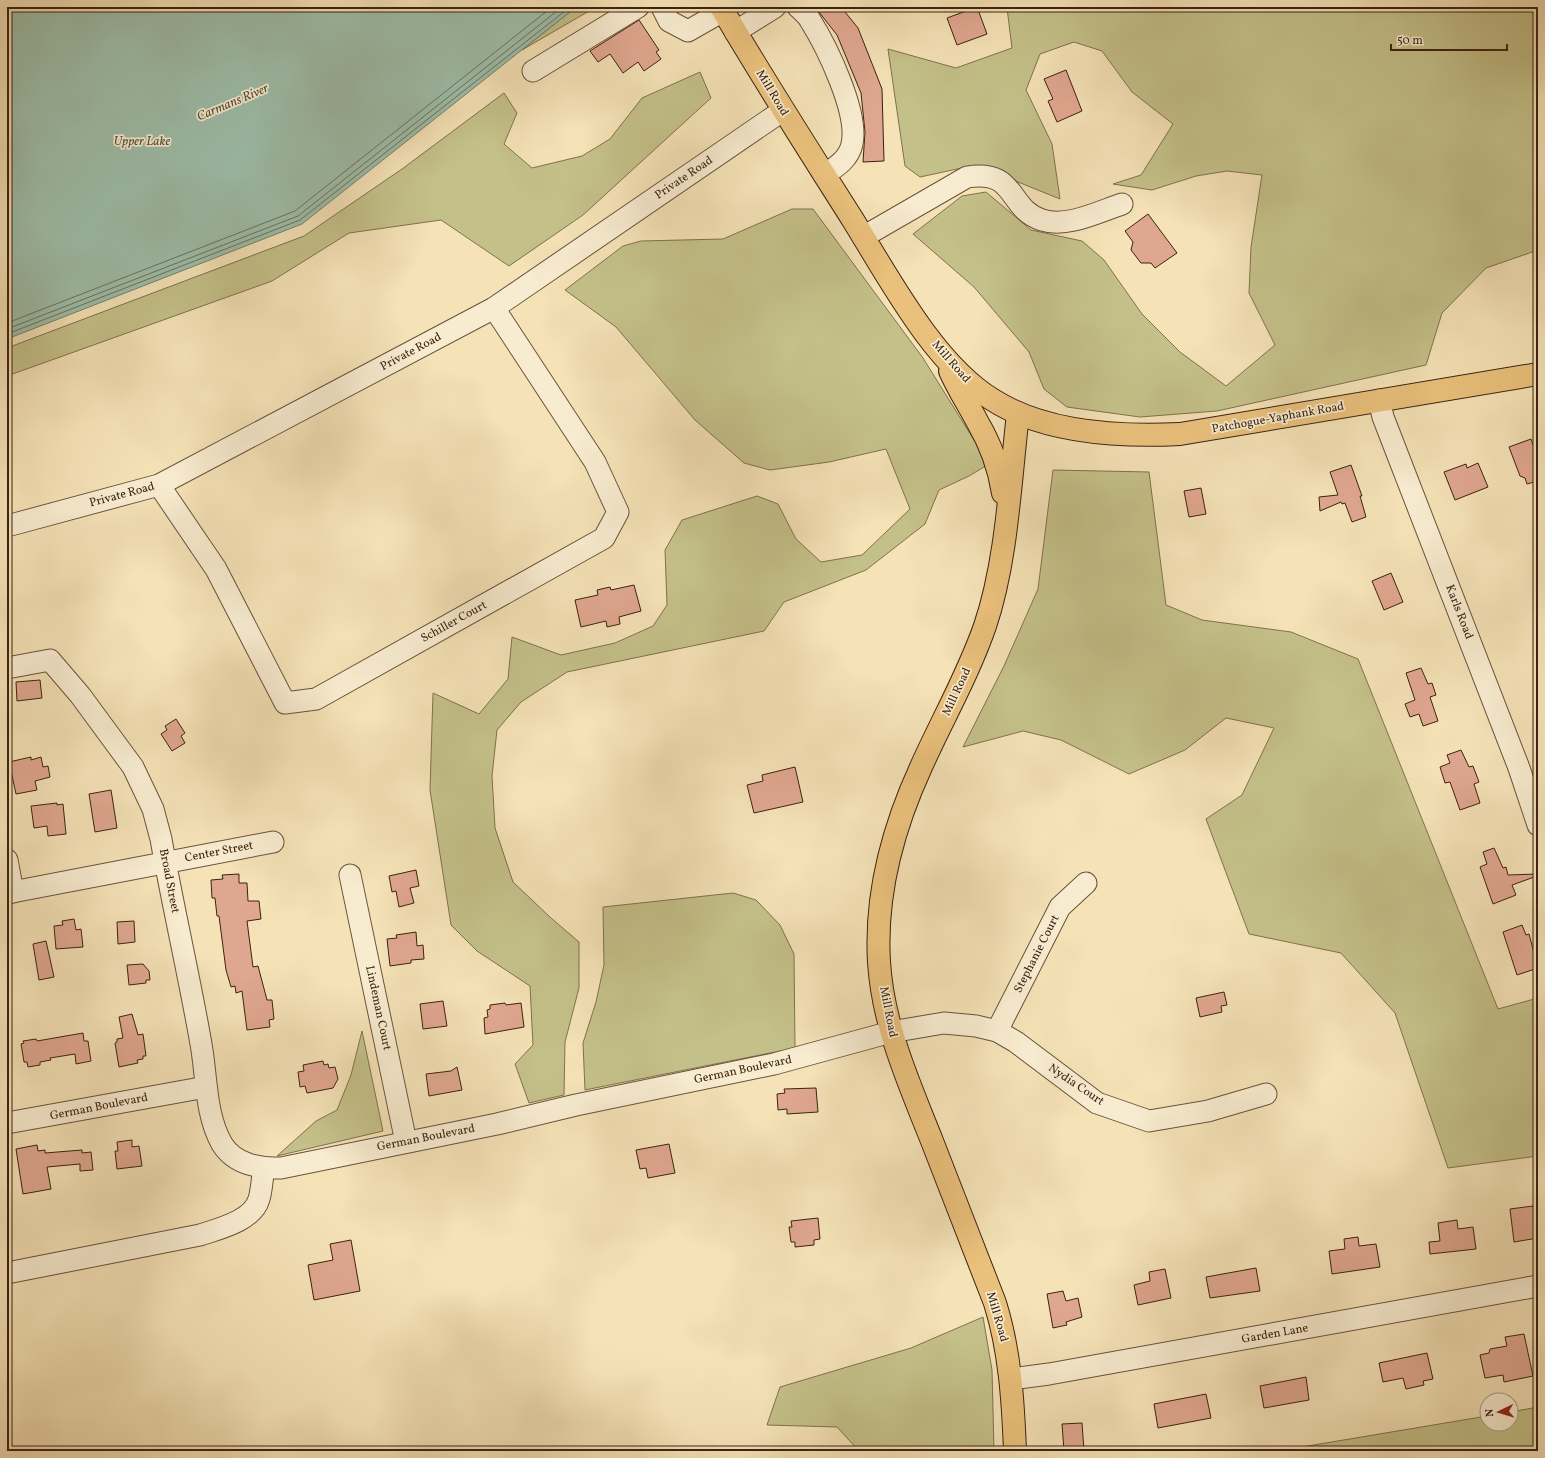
<svg xmlns="http://www.w3.org/2000/svg" width="1545" height="1458" viewBox="0 0 1545 1458" font-family="Vollkorn,serif">
<style>
.green{fill:#c4c089;stroke:#80714d}
.water{fill:#9dbeaa;stroke:#76806d}
.lines{fill:none;stroke-linecap:round;stroke-linejoin:round}
.shore{stroke:#6c705e;stroke-width:1}
.building{fill:#e0a790;stroke:#3b2211}
.minor-casing{stroke:#6a523a;stroke-width:23}
.major-casing{stroke:#3b2211;stroke-width:24}
.minor{stroke:#f8ecd0;stroke-width:21}
.major{stroke:#eac17c;stroke-width:22}
.labels{text-anchor:middle;dominant-baseline:central;stroke-width:3.5;stroke-linejoin:round;paint-order:stroke}
.street-label{font-size:12px;fill:#3b2211;stroke:#f8ecd0}
.water-label{font-size:13px;font-style:italic;fill:#58513f;stroke:#f8ecd0}
</style>
<rect width="100%" height="100%" fill="#f5e2b7"/>
<filter id="stains"><feTurbulence type="fractalNoise" baseFrequency=".005" numOctaves="4"/><feColorMatrix values="0 0 0 0 .2 0 0 0 0 .09 0 0 0 0 .02 0 0 0 .5 -.17"/></filter>
<radialGradient id="worn" r=".72"><stop offset=".6" stop-color="#630" stop-opacity="0"/><stop offset="1" stop-color="#630" stop-opacity=".3"/></radialGradient>
<g class="green">
<path d="M576,7H596L522,50Z"/>
<path d="M1005,7H1538V250L1486,268L1442,313L1426,365L1217,411L1140,417L1067,407L1044,389L1029,352L974,287L913,234L962,196L986,192L1031,230L1082,241L1104,260L1142,314L1180,352L1226,386L1275,345L1249,293L1251,247L1262,175L1227,171L1196,176L1152,190L1113,184L1141,175L1173,124L1132,92L1102,51L1074,42L1040,54L1026,90L1052,144L1060,199L976,165L920,177L905,166L888,49L956,68L1012,48L1007,8Z"/>
<path d="M700,72L711,98L583,215L509,266L441,220L349,233L272,281L7,376V348L304,236L402,169L504,93L517,113L504,144L532,168L582,156L610,139L642,98Z"/>
<path d="M792,209H813L923,358L989,464L969,476L939,490L925,524L866,570L784,602L764,631L567,672L521,702L497,730L492,776L495,828L513,882L551,918L579,942V988L565,1042L564,1095L529,1103L515,1064L533,1045L530,986L477,951L451,925L430,790L433,693L479,714L508,679L512,637L561,655L615,643L653,626L667,605L665,550L682,520L757,496L778,504L796,539L821,562L862,555L910,509L886,449L829,462L770,470L744,463L695,420L616,327L565,290L623,246L641,241L723,239Z"/>
<path d="M1053,470L1149,472L1166,605L1202,620L1291,632L1358,659L1498,1009L1538,998V1156L1448,1168L1395,1013L1341,953L1249,934L1206,819L1242,795L1274,728L1226,718L1185,750L1129,774L1061,740L1023,731L963,747L1004,666L1038,589Z"/>
<path d="M733,893L756,900L780,925L794,954L795,1048L585,1090L583,1043L596,1002L604,965L603,907Z"/>
<path d="M362,1031L383,1131L277,1156L316,1121L337,1110L351,1075Z"/>
<path d="M983,1317L992,1370L994,1451H859L837,1427L767,1425L780,1387L911,1348Z"/>
<path d="M1538,1407V1451H1278L1487,1416V1424H1511V1412Z"/>
</g>
<path class="water" d="M7,7H576L302,224L7,339Z"/>
<g class="lines">
<g class="shore">
<path d="M7,323L295,211L552,7"/>
<path d="M7,329L298,216L562,7"/>
<path d="M7,334L300,220L570,7"/>
</g>
</g>
<g class="building">
<path d="M815,7H841L858,28L882,89L884,161L863,162L865,132L861,93L837,35Z"/>
<path d="M977,7L987,34L957,45L947,18Z"/>
<path d="M639,20L659,50L656,52L661,59L644,71L638,62L623,73L610,54L598,62L590,51Z"/>
<path d="M1066,70L1082,111L1057,122L1048,101L1053,99L1044,79Z"/>
<path d="M1148,214L1177,253L1155,268L1151,263H1141L1131,250L1133,242L1125,231Z"/>
<path d="M1531,439L1538,458V481L1527,484L1525,478L1520,476L1509,447Z"/>
<path d="M1478,463L1488,487L1455,500L1444,472L1466,464L1467,468Z"/>
<path d="M1351,465L1362,496H1360L1366,517L1352,522L1345,503L1342,504L1341,502L1320,511L1319,497L1338,495L1330,472Z"/>
<path d="M1201,488L1206,514L1189,517L1184,491Z"/>
<path d="M1391,573L1403,602L1384,610L1372,581Z"/>
<path d="M634,585L641,611L619,617L620,624L607,627L606,621L581,627L575,600L598,595L597,590L610,587L611,590Z"/>
<path d="M1421,668L1428,684L1432,683L1436,695L1430,697L1438,721L1423,726L1419,714L1410,717L1405,704L1415,700L1406,673Z"/>
<path d="M40,680L42,698L17,701L16,682Z"/>
<path d="M176,719L185,733L181,736L185,743L172,751L161,734L167,730L165,726Z"/>
<path d="M1461,750L1469,767L1473,766L1479,782L1474,784L1480,803L1460,810L1450,782L1445,783L1440,767L1450,763L1447,755Z"/>
<path d="M31,757V760L41,757L43,767L48,766L50,777L35,781L37,790L16,794L9,762Z"/>
<path d="M795,767L803,802L754,813L747,785L763,781L762,775Z"/>
<path d="M111,790L117,828L95,832L89,794Z"/>
<path d="M57,803V805L63,804L66,834L48,836L47,826L34,828L31,806Z"/>
<path d="M1494,848L1503,868L1506,867L1508,875L1537,874V876L1512,885L1516,895L1493,904L1480,867L1487,864L1483,852Z"/>
<path d="M416,870L419,886L410,888L414,903L399,907L396,891L392,892L389,876Z"/>
<path d="M239,874V883H247L248,901H259L261,919L247,921L253,967L258,966L267,1000H272L274,1019L269,1020L270,1027L247,1030L242,991L236,993L235,986L231,987L226,970L219,916H217L215,898H212L211,880L223,879L222,875Z"/>
<path d="M74,919L76,930L81,929L83,947L56,949L54,926L63,925L62,921Z"/>
<path d="M134,921L135,942L118,944L117,922Z"/>
<path d="M1522,925L1526,935L1529,934L1538,968L1517,975L1503,932Z"/>
<path d="M416,932L417,946L423,945L424,959L411,960V963L390,966L387,939L397,938L396,935Z"/>
<path d="M46,941L54,977L39,980L33,944Z"/>
<path d="M143,964L149,971L150,980H146V983L129,985L127,965Z"/>
<path d="M1224,992L1227,1005L1221,1006L1222,1012L1200,1017L1196,998Z"/>
<path d="M443,1001L447,1026L423,1029L420,1004Z"/>
<path d="M505,1003L506,1005L521,1003L524,1027L485,1034L484,1018L488,1017L487,1010L490,1009V1005Z"/>
<path d="M132,1014L138,1035L143,1034L146,1056H143V1059L137,1060L138,1063L119,1067L115,1043L117,1042V1039L123,1038L119,1017Z"/>
<path d="M83,1033L84,1041H88L91,1061L76,1064L75,1054L50,1058L51,1060L40,1062V1065L28,1067L27,1062H24L21,1044L24,1043L23,1041L36,1039L37,1041Z"/>
<path d="M323,1061L324,1065L328,1064L329,1068L335,1067L338,1079L333,1088L307,1093L305,1086L300,1087L298,1072L304,1071L303,1065Z"/>
<path d="M457,1067L462,1090L429,1096L426,1074L451,1071Z"/>
<path d="M816,1088L818,1112L787,1114V1109L778,1110L777,1094L785,1093L784,1089Z"/>
<path d="M132,1140V1147L139,1146L142,1166L117,1169L115,1151H118L117,1142Z"/>
<path d="M669,1144L675,1173L648,1178L646,1168L640,1169L636,1150Z"/>
<path d="M37,1145L38,1151L45,1150V1153L82,1150V1153L91,1152L93,1170L80,1171V1164L47,1167L51,1189L23,1194L16,1149Z"/>
<path d="M1533,1206L1534,1213L1538,1212V1238L1514,1242L1510,1209Z"/>
<path d="M818,1218L820,1239L814,1240V1245L795,1247V1242H791L789,1227H792L791,1221Z"/>
<path d="M1457,1220L1458,1229L1473,1227L1476,1249L1430,1254L1429,1242L1440,1241L1438,1223Z"/>
<path d="M1358,1237L1359,1246L1376,1244L1380,1267L1332,1274L1329,1251L1345,1249L1344,1239Z"/>
<path d="M351,1240L360,1291L314,1300L308,1265L333,1260L330,1244Z"/>
<path d="M1256,1268L1260,1291L1210,1298L1206,1277Z"/>
<path d="M1165,1269L1171,1298L1138,1305L1134,1285L1150,1281L1149,1272Z"/>
<path d="M1063,1291L1066,1301L1078,1298L1082,1317L1066,1322L1067,1325L1053,1328L1047,1294Z"/>
<path d="M1524,1334L1533,1376L1504,1382L1503,1375L1485,1378L1480,1355L1489,1353L1490,1349L1507,1346L1505,1337Z"/>
<path d="M1427,1353L1433,1379L1423,1381L1424,1385L1406,1389L1403,1378L1383,1382L1379,1363Z"/>
<path d="M1306,1377L1309,1400L1264,1408L1260,1386Z"/>
<path d="M1206,1394L1211,1418L1158,1428L1154,1404Z"/>
<path d="M1082,1423L1084,1451H1064L1062,1424Z"/>
</g>
<g class="lines">
<defs>
<g id="minor">
<path d="M662,7L669,21L688,31L723,11"/>
<path d="M798,7C802,11 807,15 810,20C827,47 859,113 852,144C849,159 836,167 824,175"/>
<path d="M735,32L775,7"/>
<path d="M533,71L638,7"/>
<path d="M863,237L967,177C1018,169 1006,208 1042,220C1067,228 1098,212 1122,204"/>
<path d="M1379,400L1383,417L1519,768L1538,825"/>
<path d="M159,485L216,569L285,703L316,699L604,538L618,512L595,462L494,308"/>
<path d="M7,526L159,485L494,308L782,111"/>
<path d="M7,668L50,660L80,695L133,767L153,809L161,839C173,907 189,975 201,1044C207,1077 205,1114 222,1144C235,1165 259,1168 281,1168L497,1124L576,1105L774,1064L891,1032L944,1023L976,1026L997,1031L1016,1042L1097,1103L1149,1121L1208,1111L1266,1094"/>
<path d="M7,860L13,892"/>
<path d="M350,875L406,1142"/>
<path d="M7,893L273,842"/>
<path d="M997,1031L1060,907L1086,883"/>
<path d="M7,1123C73,1111 140,1099 206,1087"/>
<path d="M7,1273L200,1235C218,1229 253,1221 259,1199C262,1189 262,1178 264,1168"/>
<path d="M1011,1379L1049,1374L1538,1286"/>
</g>
<g id="major">
<path d="M721,7C763,79 808,149 853,220C889,278 934,364 993,400C1045,433 1120,437 1180,434L1538,374"/>
<path d="M950,371C959,391 968,404 978,423C991,445 999,468 1003,493"/>
<path d="M1015,1451C1013,1400 1010,1351 995,1303C974,1249 953,1195 932,1141C909,1083 883,1026 879,962C875,895 893,828 921,767C942,720 968,675 985,626C1007,561 1010,482 1018,414"/>
</g>
</defs>
<use href="#minor" class="minor-casing"/>
<use href="#major" class="major-casing"/>
<use href="#minor" class="minor"/>
<use href="#major" class="major"/>
</g>
<g class="labels">
<g class="street-label">
<text transform="translate(772 93) rotate(59)">Mill Road</text>
<text transform="translate(684 178) rotate(-34)">Private Road</text>
<text transform="translate(411 352) rotate(-28)">Private Road</text>
<text transform="translate(951 362) rotate(49)">Mill Road</text>
<text transform="translate(1278 418) rotate(-10)">Patchogue-Yaphank Road</text>
<text transform="translate(122 495) rotate(-15)">Private Road</text>
<text transform="translate(1459 612) rotate(69)">Karls Road</text>
<text transform="translate(454 622) rotate(-29)">Schiller Court</text>
<text transform="translate(957 692) rotate(-65)">Mill Road</text>
<text transform="translate(219 852) rotate(-11)">Center Street</text>
<text transform="translate(169 881) rotate(79)">Broad Street</text>
<text transform="translate(1037 954) rotate(-63)">Stephanie Court</text>
<text transform="translate(378 1008) rotate(78)">Lindeman Court</text>
<text transform="translate(888 1012) rotate(79)">Mill Road</text>
<text transform="translate(743 1070) rotate(-12)">German Boulevard</text>
<text transform="translate(1076 1085) rotate(34)">Nydia Court</text>
<text transform="translate(99 1107) rotate(-11)">German Boulevard</text>
<text transform="translate(426 1138) rotate(-11)">German Boulevard</text>
<text transform="translate(997 1317) rotate(74)">Mill Road</text>
<text transform="translate(1275 1334) rotate(-10)">Garden Lane</text>
</g>
<g class="water-label">
<text transform="translate(233 103) rotate(-23)">Carmans River</text>
<text x="142" y="142">Upper Lake</text>
</g>
</g>
<rect width="1545" height="1458" fill="none" stroke="#f5e2b7" stroke-width="24"/>
<rect x="8" y="8" width="1529" height="1442" fill="none" stroke="#3b2211" stroke-width="2"/>
<rect x="12" y="12" width="1521" height="1434" fill="none" stroke="#3b2211"/>
<g transform="translate(1499 1412) rotate(265)"><circle r="19" fill="#f8ecd0" stroke="#ac9b84"/>
<path d="M0-3L7 15L0 10L-7 15Z" fill="#8f2418"/>
<text y="-6" font-size="11" font-weight="bold" text-anchor="middle" fill="#3b2211">N</text>
</g>
<path d="M1391 44v6h116v-6" fill="none" stroke="#3b2211" stroke-width="2"/>
<text x="1397" y="44" font-size="12" fill="#3b2211" stroke="#f8ecd0" stroke-width="3" paint-order="stroke">50 m</text>
<rect width="100%" height="100%" filter="url(#stains)"/>
<rect width="100%" height="100%" fill="url(#worn)"/>
</svg>
